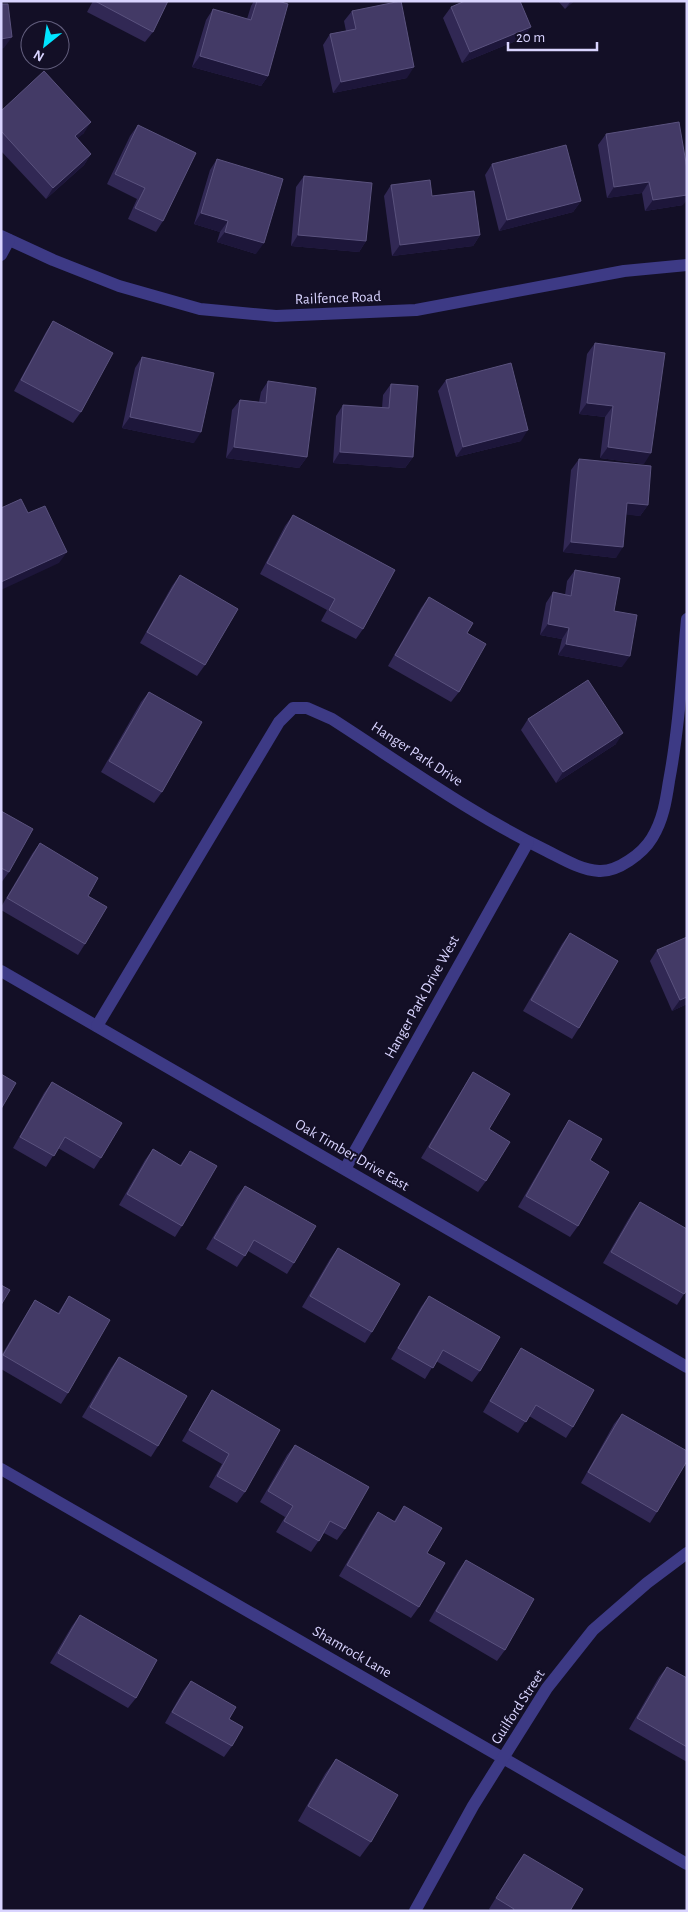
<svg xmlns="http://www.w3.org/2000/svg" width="688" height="1912" viewBox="0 0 688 1912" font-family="'Alegreya Sans',sans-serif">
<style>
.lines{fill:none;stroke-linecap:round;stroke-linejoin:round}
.minor{stroke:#3d3a85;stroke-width:12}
.wall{fill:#312854}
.shaded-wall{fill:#1d163a}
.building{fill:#433a66;stroke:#5a527e}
.labels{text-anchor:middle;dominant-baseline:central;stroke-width:4;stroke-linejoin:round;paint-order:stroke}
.street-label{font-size:15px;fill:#d9d4ff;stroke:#130f26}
</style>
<rect width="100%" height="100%" fill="#130f26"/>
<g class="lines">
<g class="minor">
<path d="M1,236L53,260L119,286L200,309L276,316L416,310L624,271L687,265"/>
<path d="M1,255L9,240"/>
<path d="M1,971L687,1367"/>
<path d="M97,1026L279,722L293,708H307L332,719C402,764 471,814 547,851C563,859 581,870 599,871C618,872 643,853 652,838C663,820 666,801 669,781C679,728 682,673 687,619"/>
<path d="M345,1169L528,842"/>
<path d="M1,1469L687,1864"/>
<path d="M415,1911L473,1806L547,1688L593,1630L647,1583L687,1553"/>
</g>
</g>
<g class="wall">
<path d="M93,1H168L153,32L145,42L87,12Z"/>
<path d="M254,1H278L268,76L261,86L192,67L206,20L213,9L247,19L251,6Z"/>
<path d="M558,1H574L565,9Z"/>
<path d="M451,7L523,38L462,63L443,18Z"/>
<path d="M352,11L407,78L333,93L323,45L330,34L346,31L344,21Z"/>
<path d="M1,111L84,133L77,138L91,154L84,165L46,199L1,151Z"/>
<path d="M138,125L163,221L156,232L128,219L137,199L107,184L130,136Z"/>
<path d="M606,134L683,205L645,211L642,193L607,198L598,145Z"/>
<path d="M217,159L256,254L217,242L220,232L194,224L210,170Z"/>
<path d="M492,164L581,201L573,212L499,231L485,175Z"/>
<path d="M304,176L366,241L359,252L291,246L296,187Z"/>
<path d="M391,185L432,196L480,235L473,246L392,256L384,196Z"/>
<path d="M53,321L81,412L73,423L14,391L46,332Z"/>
<path d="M595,343L644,464L600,458L605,417L579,414L587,354Z"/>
<path d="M142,357L194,443L122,428L135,368Z"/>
<path d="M446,380L521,441L456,457L438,391Z"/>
<path d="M268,381L307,457L299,468L226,458L232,410L240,400L259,402L261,392Z"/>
<path d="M391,384L413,457L405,468L333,463L336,416L343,405L382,408L383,395Z"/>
<path d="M579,459L648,505L640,516L626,514L616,558L563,552L571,470Z"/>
<path d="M293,515L363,629L356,639L321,621L327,610L260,574L285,526Z"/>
<path d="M575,570L614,611L622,667L558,655L562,639L540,635L546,603L553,592L565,595L567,581Z"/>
<path d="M180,575L205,665L197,676L140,643L172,586Z"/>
<path d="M429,597L467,633L459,692L451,702L388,666L421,608Z"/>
<path d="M149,692L162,792L154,803L101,772L141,702Z"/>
<path d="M528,719L616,744L556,783L521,730Z"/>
<path d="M1,811L9,872L1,883Z"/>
<path d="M40,843L88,896L85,944L78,955L1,910V907L32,854Z"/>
<path d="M570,933L579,1028L572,1039L523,1011L562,944Z"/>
<path d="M657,950L687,1004L672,1011L650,961Z"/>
<path d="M473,1072L489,1129L486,1181L478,1192L421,1158L466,1083Z"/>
<path d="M52,1082L101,1158L94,1169L58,1148L46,1167L13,1148L44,1093Z"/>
<path d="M569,1120L590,1160L578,1226L570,1237L518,1207L562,1131Z"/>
<path d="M153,1149L180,1165L190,1151L182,1226L175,1237L119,1205L145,1160Z"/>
<path d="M245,1186L294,1263L287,1274L248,1251L237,1267L206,1249L237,1196Z"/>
<path d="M640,1202L684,1294L677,1305L603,1263L632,1213Z"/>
<path d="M338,1248L372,1332L365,1343L302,1307L330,1259Z"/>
<path d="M69,1296L68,1393L61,1404L1,1369V1356L28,1311L35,1300L58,1313Z"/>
<path d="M429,1296L480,1371L472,1382L436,1361L425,1379L391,1359L421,1307Z"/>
<path d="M521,1348L573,1427L566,1438L529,1416L518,1433L483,1412L514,1359Z"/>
<path d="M119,1357L158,1446L151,1457L82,1417L111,1368Z"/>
<path d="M212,1390L245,1492L237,1503L209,1487L222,1464L182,1441L205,1401Z"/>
<path d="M622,1414L657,1512L650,1523L581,1483L614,1424Z"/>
<path d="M295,1445L345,1529L337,1540L324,1533L311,1552L276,1532L285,1517L260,1502L287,1455Z"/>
<path d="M404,1506L427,1553L419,1607L411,1618L339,1576L370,1523L378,1512L394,1521Z"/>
<path d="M466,1560L505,1650L497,1661L429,1621L458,1571Z"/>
<path d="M80,1615L136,1698L128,1708L50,1663L72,1626Z"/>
<path d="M667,1667L687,1678V1762L629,1729L659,1677Z"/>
<path d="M191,1681L229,1719L232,1746L224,1757L165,1723L183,1691Z"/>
<path d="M336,1759L371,1842L360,1857L298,1821L325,1774Z"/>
<path d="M524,1854L570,1911H491L489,1909L516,1865Z"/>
</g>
<g class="shaded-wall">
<path d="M571,1H574L565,9Z"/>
<path d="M531,27L523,38L462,63L470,52Z"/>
<path d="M12,37L4,48L1,49V39Z"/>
<path d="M200,56L268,76L261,86L192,67Z"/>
<path d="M414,67L407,78L333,93L341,82Z"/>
<path d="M91,122L84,133L68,147L75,136Z"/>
<path d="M91,154L84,165L46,199L53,188Z"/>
<path d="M649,182L642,193L607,198L614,187Z"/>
<path d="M687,195V200L683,205L645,211L653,200Z"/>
<path d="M581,201L573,212L499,231L507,220Z"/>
<path d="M201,213L228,221L220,232L194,224Z"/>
<path d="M225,232L264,243L256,254L217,242Z"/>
<path d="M298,235L366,241L359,252L291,246Z"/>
<path d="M480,235L473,246L392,256L400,245Z"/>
<path d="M587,403L613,406L605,417L579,414Z"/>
<path d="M130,417L201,432L194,443L122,428Z"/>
<path d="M528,430L521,441L456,457L463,447Z"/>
<path d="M234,447L307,457L299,468L226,458Z"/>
<path d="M608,447L651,453L644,464L600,458Z"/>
<path d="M340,452L413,457L405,468L333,463Z"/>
<path d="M627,503L648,505L640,516L620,514Z"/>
<path d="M571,542L623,547L616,558L563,552Z"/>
<path d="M67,552L59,563L1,590V582Z"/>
<path d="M548,624L569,628L562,639L540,635Z"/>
<path d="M566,644L630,656L622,667L558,655Z"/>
<path d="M623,733L616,744L556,783L563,772Z"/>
<path d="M687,997V1004L672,1011L680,1000Z"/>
</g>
<g class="building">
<path d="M95,1H168L153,32Z"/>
<path d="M257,1H278L288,4L268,76L200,56L213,9L251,20Z"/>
<path d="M401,1L414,67L341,82L330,34L356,29L352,11Z"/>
<path d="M465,1H520L531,27L470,52L451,7Z"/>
<path d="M1,4H8L12,37L1,39Z"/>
<path d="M44,71L91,122L75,136L91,154L53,188L1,131V111Z"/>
<path d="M679,122L687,169V195L653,200L649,182L614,187L606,134Z"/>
<path d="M138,125L196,153L163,221L135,208L145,188L115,174Z"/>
<path d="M566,145L581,201L507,220L492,164Z"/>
<path d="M217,159L283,179L264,243L225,232L228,221L201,213Z"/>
<path d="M304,176L372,183L366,241L298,235Z"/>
<path d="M430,180L432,196L474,191L480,235L400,245L391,185Z"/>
<path d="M53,321L113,353L81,412L21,380Z"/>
<path d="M595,343L665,353L651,453L608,447L613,406L587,403Z"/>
<path d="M142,357L214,373L201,432L130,417Z"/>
<path d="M511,363L528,430L463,447L446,380Z"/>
<path d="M268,381L316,388L307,457L234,447L240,400L266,403Z"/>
<path d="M391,384L418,386L413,457L340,452L343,405L389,408Z"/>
<path d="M579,459L651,466L648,505L627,503L623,547L571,542Z"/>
<path d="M21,499L28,513L45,506L67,552L1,582V508Z"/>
<path d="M293,515L395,570L363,629L329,610L335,599L267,563Z"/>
<path d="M575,570L620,578L614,611L637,615L630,656L566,644L569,628L548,624L553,592L571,596Z"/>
<path d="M180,575L238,609L205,665L147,632Z"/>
<path d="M429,597L473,623L467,633L486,644L459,692L395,655Z"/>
<path d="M588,680L623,733L563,772L528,719Z"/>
<path d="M149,692L202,722L162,792L109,761Z"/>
<path d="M1,811L33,829L9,872L1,868Z"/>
<path d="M40,843L98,878L88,896L107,907L85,944L7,898Z"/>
<path d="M570,933L618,961L579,1028L531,1000Z"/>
<path d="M687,937V997L680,1000L657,950Z"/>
<path d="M473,1072L510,1094L489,1129L510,1142L486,1181L429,1147Z"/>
<path d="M1,1074L16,1083L1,1109Z"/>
<path d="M52,1082L122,1123L101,1158L65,1137L54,1156L20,1137Z"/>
<path d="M569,1120L602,1139L590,1160L609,1172L578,1226L526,1196Z"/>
<path d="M153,1149L181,1166L190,1151L217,1166L182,1226L127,1194Z"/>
<path d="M245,1186L316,1226L294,1263L254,1240L245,1256L214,1238Z"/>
<path d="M640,1202L687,1229V1290L684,1294L611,1252Z"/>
<path d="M338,1248L400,1284L372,1332L310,1296Z"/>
<path d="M1,1285L10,1290L1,1305Z"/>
<path d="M69,1296L110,1320L68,1393L3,1355L35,1300L59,1314Z"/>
<path d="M429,1296L500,1337L480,1371L443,1350L433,1368L398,1348Z"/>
<path d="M521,1348L594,1390L573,1427L536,1405L526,1422L490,1401Z"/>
<path d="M119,1357L187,1396L158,1446L90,1407Z"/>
<path d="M212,1390L280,1430L245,1492L217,1476L229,1454L189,1430Z"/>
<path d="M622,1414L687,1451V1461L657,1512L588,1472Z"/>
<path d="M295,1445L369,1487L345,1529L330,1521L319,1541L284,1521L293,1506L268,1491Z"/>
<path d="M404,1506L442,1528L427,1553L445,1563L419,1607L347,1565L378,1512L395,1522Z"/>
<path d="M466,1560L534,1599L505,1650L436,1611Z"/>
<path d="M80,1615L157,1660L136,1698L58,1653Z"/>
<path d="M667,1667L687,1678V1747L637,1718Z"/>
<path d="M191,1681L236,1707L229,1719L243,1727L232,1746L172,1712Z"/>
<path d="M336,1759L398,1795L371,1842L308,1806Z"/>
<path d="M524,1854L583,1889L570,1911H513L514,1909L496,1898Z"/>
</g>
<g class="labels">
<g class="street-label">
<text transform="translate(338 298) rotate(-2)">Railfence Road</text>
<text transform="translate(417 754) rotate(33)">Hanger Park Drive</text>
<text transform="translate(422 997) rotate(-61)">Hanger Park Drive West</text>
<text transform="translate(352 1155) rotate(30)">Oak Timber Drive East</text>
<text transform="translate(352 1652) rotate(30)">Shamrock Lane</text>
<text transform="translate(518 1707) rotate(-57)">Guilford Street</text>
</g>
</g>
<rect width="688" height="1912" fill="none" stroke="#d9d4ff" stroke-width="5"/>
<g transform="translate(45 45) rotate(210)"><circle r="24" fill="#130f26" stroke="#625e7d"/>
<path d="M0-4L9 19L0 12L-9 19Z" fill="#00e5ff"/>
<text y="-8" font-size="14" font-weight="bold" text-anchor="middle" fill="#d9d4ff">N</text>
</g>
<path d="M508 42v8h89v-8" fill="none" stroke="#d9d4ff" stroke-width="2.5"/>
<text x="516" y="42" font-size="15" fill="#d9d4ff" stroke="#130f26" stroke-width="4" paint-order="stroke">20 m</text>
</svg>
